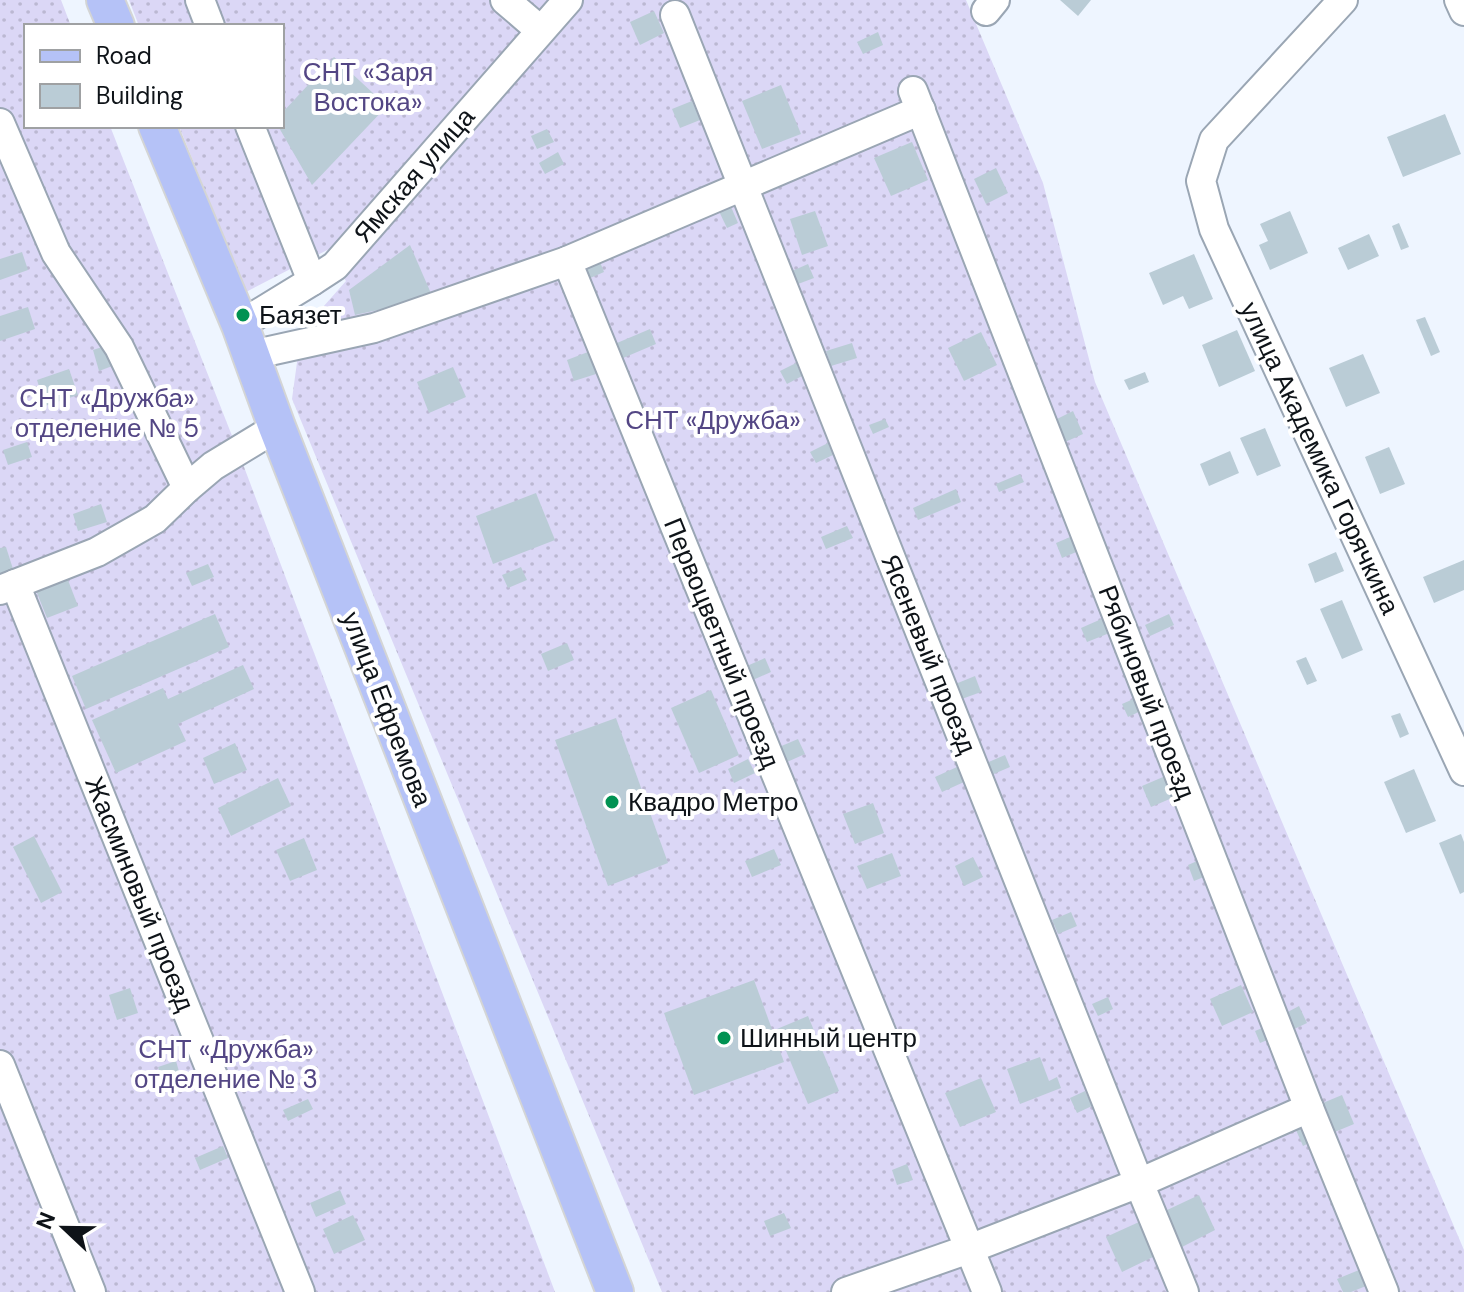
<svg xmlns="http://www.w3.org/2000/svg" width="1464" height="1292" viewBox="0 0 1464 1292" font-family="'DM Sans',sans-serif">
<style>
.garden{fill:url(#garden-dots)}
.building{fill:#baccd6}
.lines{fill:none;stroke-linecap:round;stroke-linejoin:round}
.minor-casing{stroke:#9aa6b4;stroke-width:32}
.major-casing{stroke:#d4d5d5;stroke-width:40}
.minor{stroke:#fff;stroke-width:28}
.major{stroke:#b5c2f7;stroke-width:36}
.poi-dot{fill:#009252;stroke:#fff;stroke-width:3}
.labels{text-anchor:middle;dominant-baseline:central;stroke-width:8;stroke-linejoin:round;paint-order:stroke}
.park-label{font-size:26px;fill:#534684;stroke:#fff}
.street-label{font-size:26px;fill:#0e1318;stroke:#fff}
.poi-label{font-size:26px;fill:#0e1318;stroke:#fff;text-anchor:start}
</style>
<defs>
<pattern id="garden-dots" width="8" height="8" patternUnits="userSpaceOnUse" patternTransform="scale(2)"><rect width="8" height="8" fill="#dbd7f6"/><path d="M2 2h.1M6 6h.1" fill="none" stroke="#bbb8d2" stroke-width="1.8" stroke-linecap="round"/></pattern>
</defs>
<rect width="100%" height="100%" fill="#eef5ff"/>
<g class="garden">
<path d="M0,0H61L71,26H26V126H110L238,451L555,1292H0Z"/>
<path d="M129,0H568L333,247L246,292L179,126H282V26H139Z"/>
<path d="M577,0H966L1043,183L1095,382L1464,1250V1292H662L292,399L298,355L323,307L346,281L337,269Z"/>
</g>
<g class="building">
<path d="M1060,0H1091L1078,16Z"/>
<path d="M654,11L664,33L640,45L630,22Z"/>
<path d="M878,32L883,45L863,54L857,42Z"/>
<path d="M334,57L387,106L312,185L278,126H282V113Z"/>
<path d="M781,85L801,134L762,149L742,101Z"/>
<path d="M692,101L700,120L680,128L672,109Z"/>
<path d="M1445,114L1461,154L1403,177L1387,137Z"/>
<path d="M547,129L554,142L537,149L531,136Z"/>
<path d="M912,142L928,180L891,196L874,158Z"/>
<path d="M558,152L564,164L545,174L539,163Z"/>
<path d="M996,168L1008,193L986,204L974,179Z"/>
<path d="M728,200L738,223L727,228L716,205Z"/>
<path d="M815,211L828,246L802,255L790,219Z"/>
<path d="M1290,211L1308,253L1270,270L1259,245L1268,241L1260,224Z"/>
<path d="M1399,223L1409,247L1401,250L1392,226Z"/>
<path d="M1369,234L1379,256L1348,270L1338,248Z"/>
<path d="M410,245L433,298L355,315L349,290Z"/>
<path d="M22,252L28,270L0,280V259Z"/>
<path d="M1194,254L1213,299L1189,309L1183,296L1163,305L1149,273Z"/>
<path d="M598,257L604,272L588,279L582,264Z"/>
<path d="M808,264L814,278L798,284L792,271Z"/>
<path d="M28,307L35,329L0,341V316Z"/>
<path d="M1425,317L1440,352L1431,356L1416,320Z"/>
<path d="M650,329L656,344L623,358L617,343Z"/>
<path d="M1237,330L1255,371L1219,387L1202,345Z"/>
<path d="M981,332L997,365L964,381L948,348Z"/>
<path d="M852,343L857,358L831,366L826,351Z"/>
<path d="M108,345L115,365L99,371L93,350Z"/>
<path d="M588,352L596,374L574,381L567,360Z"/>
<path d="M1363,354L1380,393L1346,407L1329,368Z"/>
<path d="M796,363L802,376L787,384L780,371Z"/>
<path d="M453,367L466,397L429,413L417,382Z"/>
<path d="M69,369L78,395L45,406L37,380Z"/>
<path d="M1145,372L1149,382L1129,390L1124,380Z"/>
<path d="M1073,411L1083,434L1063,443L1053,421Z"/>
<path d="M885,419L889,427L873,434L869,425Z"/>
<path d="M1265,428L1281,466L1257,476L1240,438Z"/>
<path d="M27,442L32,457L8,465L3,450Z"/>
<path d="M828,443L833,455L816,463L810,452Z"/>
<path d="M1389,447L1405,484L1380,494L1365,457Z"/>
<path d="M1230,451L1239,473L1209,486L1200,464Z"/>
<path d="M1020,474L1024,482L999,492L996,484Z"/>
<path d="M956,489L961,502L918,520L913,508Z"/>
<path d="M536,493L555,540L493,564L476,516Z"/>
<path d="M101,504L107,522L78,531L73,514Z"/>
<path d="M847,526L853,538L826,549L821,537Z"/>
<path d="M1075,535L1081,550L1062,558L1056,543Z"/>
<path d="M6,547L13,569L0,573V548Z"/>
<path d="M1336,552L1344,571L1315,583L1308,564Z"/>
<path d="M1464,560V590L1434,603L1423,577Z"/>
<path d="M208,564L214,577L192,586L186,573Z"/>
<path d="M521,567L527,580L508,588L502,575Z"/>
<path d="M66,575L78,606L47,618L35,588Z"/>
<path d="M1342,600L1363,650L1342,659L1320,609Z"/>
<path d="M215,614L229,647L86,709L72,676Z"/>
<path d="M1169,614L1174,625L1150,636L1145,625Z"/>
<path d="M1106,617L1112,632L1087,642L1081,628Z"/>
<path d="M567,643L574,660L548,671L541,654Z"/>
<path d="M1306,657L1317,681L1307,685L1296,661Z"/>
<path d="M765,658L771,672L746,683L740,669Z"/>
<path d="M243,665L254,689L178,724L186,741L116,773L92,720L163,688L168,699Z"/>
<path d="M975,676L981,692L959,700L953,685Z"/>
<path d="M711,690L739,755L699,773L671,708Z"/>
<path d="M1138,697L1145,709L1128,717L1122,704Z"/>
<path d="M1400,713L1409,734L1400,738L1391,716Z"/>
<path d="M616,718L668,863L608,886L555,740Z"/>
<path d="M798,739L805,754L778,766L772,750Z"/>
<path d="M235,743L247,770L214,784L203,758Z"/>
<path d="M1005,755L1010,767L989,776L984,764Z"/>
<path d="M748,759L755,773L734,783L728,769Z"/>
<path d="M957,767L964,782L942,792L935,777Z"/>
<path d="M1414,769L1436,821L1406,833L1384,782Z"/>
<path d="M1170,774L1179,795L1151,807L1142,786Z"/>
<path d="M278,778L291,806L231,836L218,808Z"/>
<path d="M873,803L884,833L855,844L843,814Z"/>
<path d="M1461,834L1464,842V892L1460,894L1439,843Z"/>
<path d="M34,836L62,892L41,903L13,847Z"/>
<path d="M304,838L317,870L290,881L276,850Z"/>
<path d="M774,849L781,865L752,877L745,861Z"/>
<path d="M892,853L901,876L867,889L857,866Z"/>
<path d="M973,857L983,877L964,886L955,866Z"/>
<path d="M1204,858L1211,874L1194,881L1188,865Z"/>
<path d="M1071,912L1077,926L1058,934L1052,920Z"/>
<path d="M754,980L784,1062L694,1095L664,1013Z"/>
<path d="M1241,985L1253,1012L1222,1026L1210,999Z"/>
<path d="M130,988L138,1013L117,1020L109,995Z"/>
<path d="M1108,997L1113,1009L1098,1016L1092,1004Z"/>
<path d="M1299,1006L1307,1023L1290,1031L1282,1015Z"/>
<path d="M808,1016L839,1091L808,1104L777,1029Z"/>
<path d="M1267,1026L1272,1038L1260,1043L1255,1031Z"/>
<path d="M1040,1057L1049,1081L1057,1077L1061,1088L1020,1104L1007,1069Z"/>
<path d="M176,1061L182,1082L164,1088L158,1067Z"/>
<path d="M981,1078L996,1112L960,1127L945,1093Z"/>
<path d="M1085,1091L1092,1106L1077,1113L1070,1098Z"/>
<path d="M1342,1095L1354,1124L1330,1134L1318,1105Z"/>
<path d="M308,1099L313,1109L288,1121L283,1110Z"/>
<path d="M1308,1124L1315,1140L1303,1146L1296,1130Z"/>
<path d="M223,1146L228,1158L200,1170L195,1158Z"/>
<path d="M907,1164L913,1180L897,1185L892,1170Z"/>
<path d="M340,1190L346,1204L316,1217L310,1203Z"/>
<path d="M1199,1195L1215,1230L1182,1247L1165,1211Z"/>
<path d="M784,1213L791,1228L770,1236L764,1221Z"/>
<path d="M353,1215L365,1240L334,1254L323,1229Z"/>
<path d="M1139,1222L1155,1256L1122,1272L1106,1237Z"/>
<path d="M1359,1270L1366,1286L1351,1292H1343L1337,1279Z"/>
</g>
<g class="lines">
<defs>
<g id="minor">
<path d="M200,0L210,26"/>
<path d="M505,0L540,30"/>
<path d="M1343,0L1214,140L1201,181L1214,229L1464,771"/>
<path d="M1459,0L1464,11"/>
<path d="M986,11L995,0"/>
<path d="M675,15L1139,1183L1184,1292"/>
<path d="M913,91L1309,1108L1384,1292"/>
<path d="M0,123L56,253L119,347L187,488"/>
<path d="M250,126L312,281"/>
<path d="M567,261L987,1292"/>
<path d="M240,325L312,281L335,266L568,0"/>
<path d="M251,355L374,328L567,261L921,110"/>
<path d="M15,584L300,1292"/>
<path d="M0,590L97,552L155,519L187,488L213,466L277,427"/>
<path d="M0,1065L91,1292"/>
<path d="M846,1292L969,1249L1139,1183L1309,1108"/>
</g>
<g id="major">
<path d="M105,0L116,26"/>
<path d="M157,126L240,325L277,427L615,1292"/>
</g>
</defs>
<use href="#minor" class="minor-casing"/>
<use href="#major" class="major-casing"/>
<use href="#minor" class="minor"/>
<use href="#major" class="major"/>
</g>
<g class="poi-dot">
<circle cx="243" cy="315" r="8"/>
<circle cx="612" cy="802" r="8"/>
<circle cx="724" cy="1038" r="8"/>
</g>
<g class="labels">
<g class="park-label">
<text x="368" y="72">СНТ «Заря<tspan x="368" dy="30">Востока»</tspan></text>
<text x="107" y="398">СНТ «Дружба»<tspan x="107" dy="30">отделение № 5</tspan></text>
<text x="713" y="420">СНТ «Дружба»</text>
<text x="226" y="1049">СНТ «Дружба»<tspan x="226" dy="30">отделение № 3</tspan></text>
</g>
<g class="street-label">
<text transform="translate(414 175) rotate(-49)">Ямская улица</text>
<text transform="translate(1320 458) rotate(65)">улица Академика Горячкина</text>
<text transform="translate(722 643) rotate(68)">Первоцветный проезд</text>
<text transform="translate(929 654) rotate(68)">Ясеневый проезд</text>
<text transform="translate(1147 692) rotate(69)">Рябиновый проезд</text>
<text transform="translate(387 709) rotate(69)">улица Ефремова</text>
<text transform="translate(140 894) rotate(68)">Жасминовый проезд</text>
</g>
<g class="poi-label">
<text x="259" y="315">Баязет</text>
<text x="628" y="802">Квадро Метро</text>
<text x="740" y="1038">Шинный центр</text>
</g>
</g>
<rect x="24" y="24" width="260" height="104" fill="#ffffff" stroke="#9fa1a3" stroke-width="2"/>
<rect x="40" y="50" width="40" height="12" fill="#b5c2f7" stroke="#9fa1a3" stroke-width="2"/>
<text x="96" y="64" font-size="24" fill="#0e1318">Road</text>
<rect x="40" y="84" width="40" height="24" fill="#baccd6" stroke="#9fa1a3" stroke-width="2"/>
<text x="96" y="104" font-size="24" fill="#0e1318">Building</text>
<g transform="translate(64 1228) rotate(292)" stroke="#ffffff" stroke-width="6" paint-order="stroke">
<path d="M0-6L14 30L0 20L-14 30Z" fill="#0e1318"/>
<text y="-12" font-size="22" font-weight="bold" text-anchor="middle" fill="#0e1318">N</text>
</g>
</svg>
